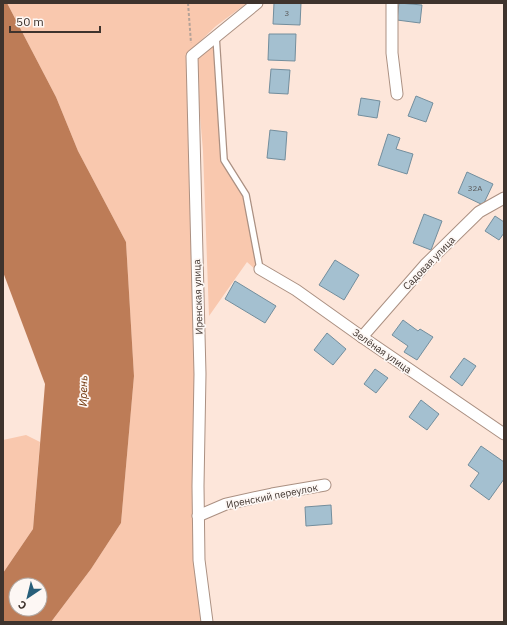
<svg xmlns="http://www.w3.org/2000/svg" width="507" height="625" viewBox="0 0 507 625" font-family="'IBM Plex Sans',sans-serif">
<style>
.green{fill:#f9c8ae}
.water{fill:#bd7c57;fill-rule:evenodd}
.building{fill:#a4c0d0;stroke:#738e9d}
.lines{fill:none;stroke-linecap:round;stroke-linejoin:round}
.lane-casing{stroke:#ab9082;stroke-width:8}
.street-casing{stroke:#ab9082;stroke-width:13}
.path{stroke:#b4a298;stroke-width:2;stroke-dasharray:3 2;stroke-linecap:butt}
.lane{stroke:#fff;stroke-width:5.5}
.street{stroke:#fff;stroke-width:11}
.labels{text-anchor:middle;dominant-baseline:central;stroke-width:3.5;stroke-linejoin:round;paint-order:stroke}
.number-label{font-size:8px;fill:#585656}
.street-label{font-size:10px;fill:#3e332d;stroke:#fdf7f4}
.water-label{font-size:11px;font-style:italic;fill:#6b2e00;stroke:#fdf7f4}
</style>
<rect width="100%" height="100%" fill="#fde6da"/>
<g class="green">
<path d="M7,3H247L216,26L188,53L205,622H51L91,569L121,523L134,376L126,242L78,151L56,97Z"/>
<path d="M215,40L222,162L244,198L252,232L257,271L247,262L209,316L203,151L195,57Z"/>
<path d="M26,435L40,442L33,529L3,573V440Z"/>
</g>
<path class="water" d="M3,3H7L56,97L78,151L126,242L134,376L121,523L91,569L51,622H3V573L33,529L45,384L3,272ZM16,585H40V609H16Z"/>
<g class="building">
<path d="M274,3H301L300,25L273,24Z"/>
<path d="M399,3L422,5L420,23L397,20Z"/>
<path d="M269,34H296L295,61L268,60Z"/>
<path d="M271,69L290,70L288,94L269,93Z"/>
<path d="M416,96L433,103L426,122L408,116Z"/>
<path d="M361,98L380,101L377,118L358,115Z"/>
<path d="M270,130L287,132L285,160L267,158Z"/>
<path d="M388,134L400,138L396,149L413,154L407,174L378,165Z"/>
<path d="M467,172L493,184L483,205L458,193Z"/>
<path d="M424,214L442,221L431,250L413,243Z"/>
<path d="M495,216L504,222V233L499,240L485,231Z"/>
<path d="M335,260L359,275L344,300L319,285Z"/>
<path d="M235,281L276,306L265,323L225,299Z"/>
<path d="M403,320L418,331L420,329L433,337L417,360L404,352L408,346L392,335Z"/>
<path d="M327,333L346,349L333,365L314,350Z"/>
<path d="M464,358L476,366L462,386L450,377Z"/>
<path d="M375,369L388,378L376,393L364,384Z"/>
<path d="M421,400L439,414L427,430L409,417Z"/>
<path d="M481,446L504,462V479L489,500L470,486L479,473L468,465Z"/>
<path d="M331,505L332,524L306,526L305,507Z"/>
</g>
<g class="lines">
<defs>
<path id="lane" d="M216,36L224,160L246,195L260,269"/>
<g id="street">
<path d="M392,3V53L397,94"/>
<path d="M260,269L296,290L362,337L504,434"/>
<path d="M362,337L425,265L479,212L504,198"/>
<path d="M198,516L226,504L272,494L325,485"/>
<path d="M207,622L199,560L198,486L200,374L192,56L257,3"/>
</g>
</defs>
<use href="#lane" class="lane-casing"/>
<use href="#street" class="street-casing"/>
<path class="path" d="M188,3L191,43"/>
<use href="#lane" class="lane"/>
<use href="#street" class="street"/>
</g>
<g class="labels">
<g class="number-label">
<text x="287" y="13">3</text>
<text x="475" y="188">32А</text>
</g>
<g class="street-label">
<text transform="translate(429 263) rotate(-46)">Садовая улица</text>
<text transform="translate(198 297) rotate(-92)">Иренская улица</text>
<text transform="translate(382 351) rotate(35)">Зелёная улица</text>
<text transform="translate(272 496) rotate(-11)">Иренский переулок</text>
</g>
<g class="water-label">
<text transform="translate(83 391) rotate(-89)">Ирень</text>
</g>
</g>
<rect width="507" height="625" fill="none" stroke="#3e332d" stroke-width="8"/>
<g transform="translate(28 597) rotate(215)"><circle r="19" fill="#fdf7f4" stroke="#b1a9a4"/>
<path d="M0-3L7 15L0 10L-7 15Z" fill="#285f7a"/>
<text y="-6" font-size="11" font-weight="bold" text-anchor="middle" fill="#3e332d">С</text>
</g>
<path d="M10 26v6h90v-6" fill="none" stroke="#3e332d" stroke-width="2"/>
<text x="16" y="26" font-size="12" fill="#3e332d" stroke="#fdf7f4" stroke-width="3" paint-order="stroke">50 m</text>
</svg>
